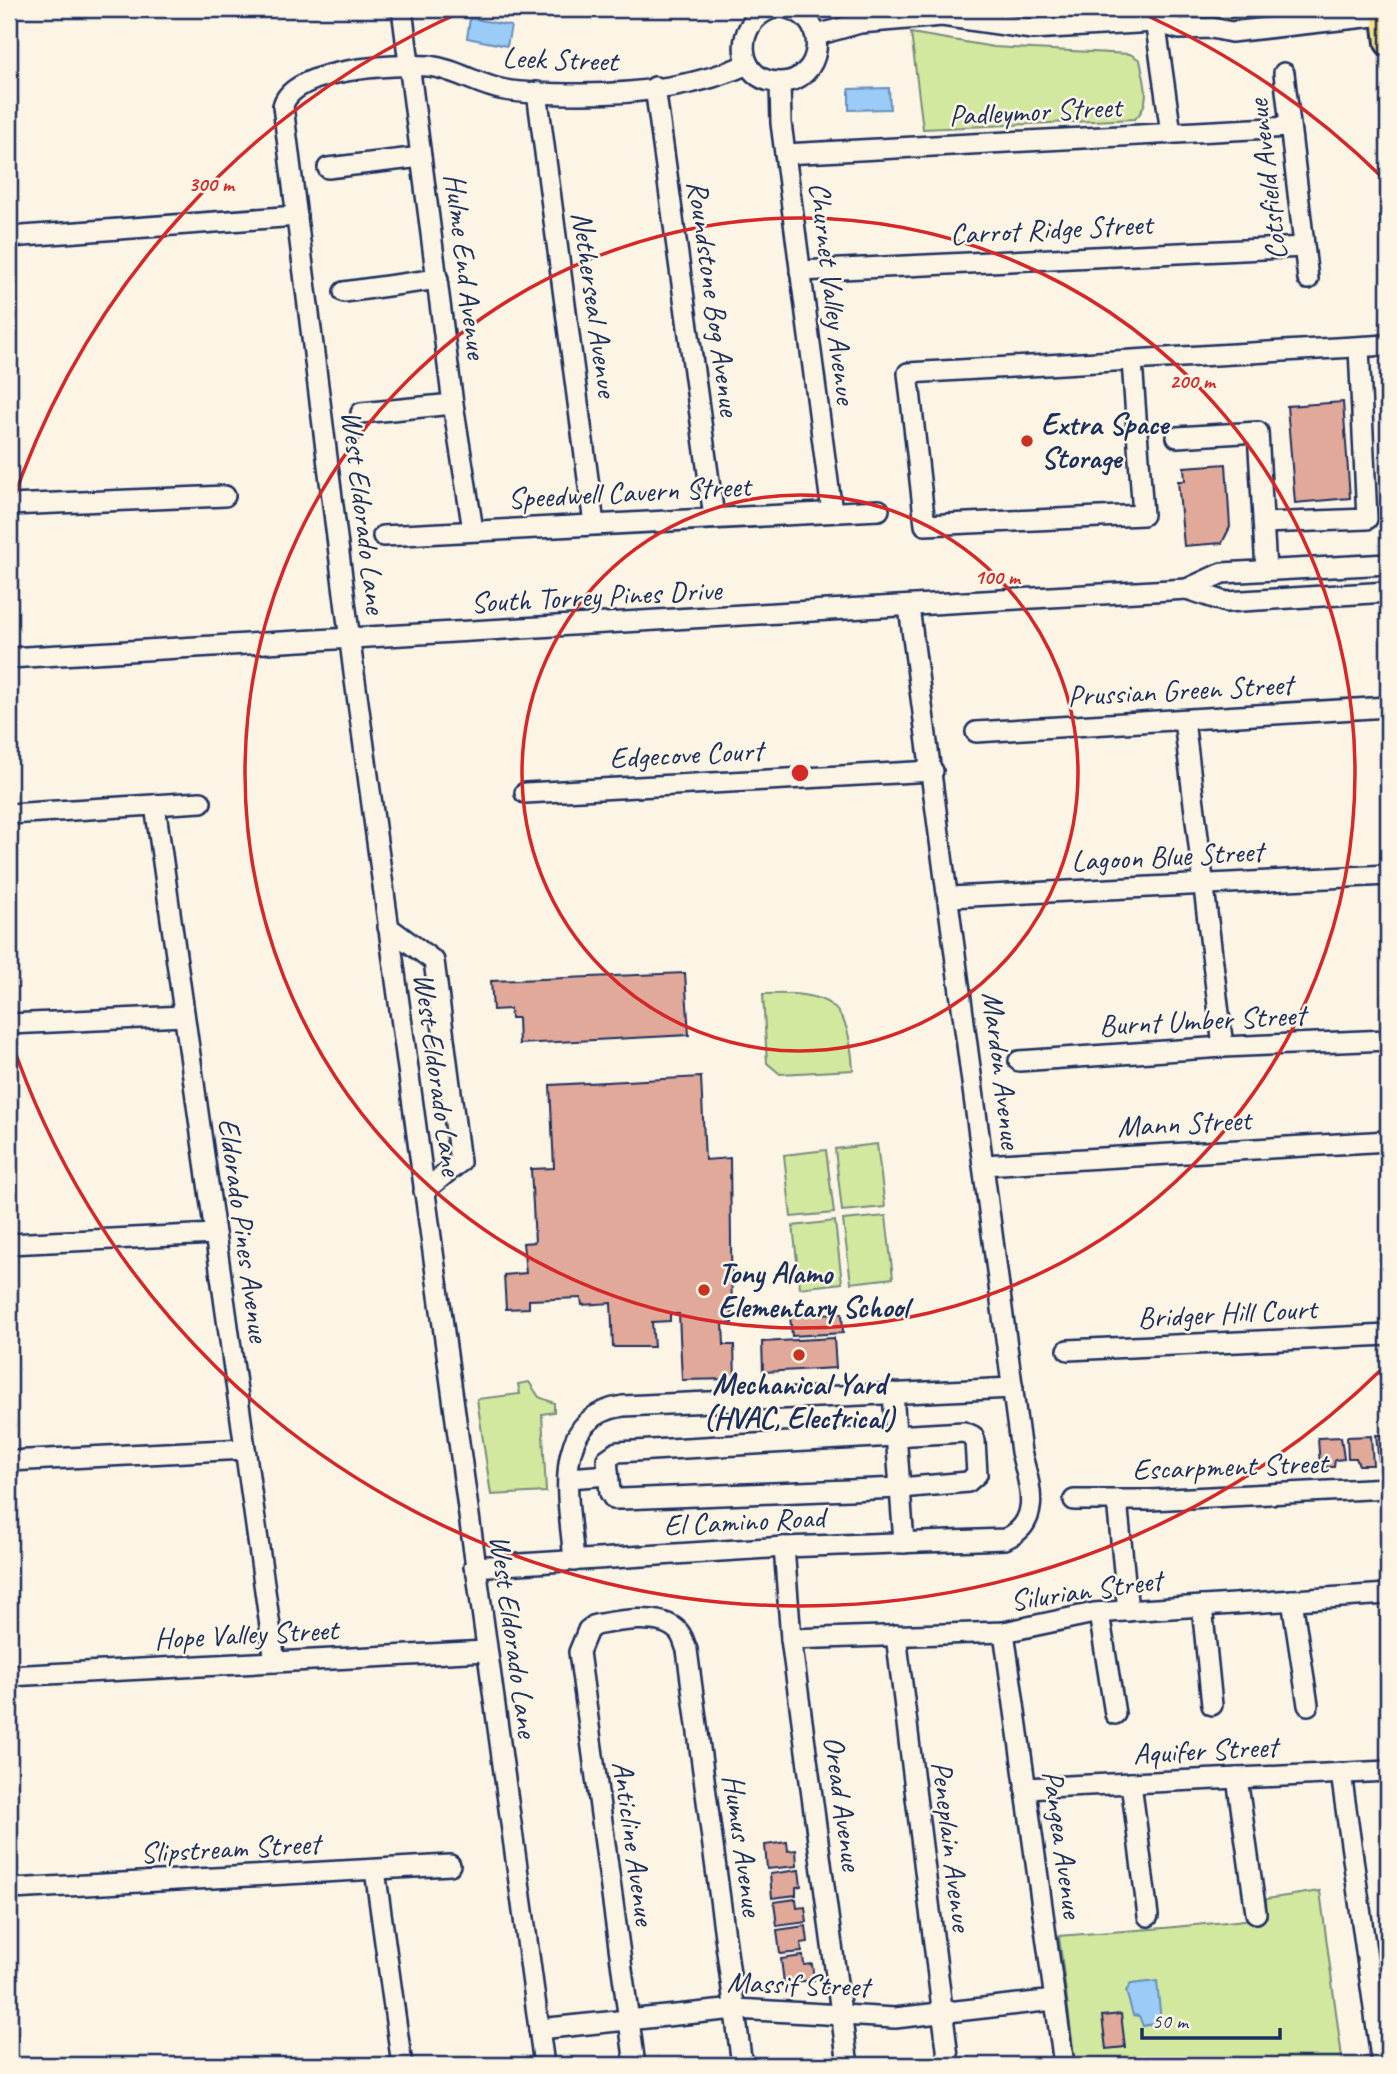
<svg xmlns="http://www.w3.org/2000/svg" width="1397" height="2074" viewBox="0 0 1397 2074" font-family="Caveat,sans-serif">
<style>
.green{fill:#d1e89e;stroke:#768c7e;stroke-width:2}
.water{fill:#9accf7;stroke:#678dba;stroke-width:2}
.building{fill:#e1a999;stroke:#1b2f5e;stroke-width:2}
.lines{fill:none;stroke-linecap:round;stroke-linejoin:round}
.minor-casing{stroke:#1b2f5e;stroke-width:24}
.major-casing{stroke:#1b2f5e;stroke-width:30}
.minor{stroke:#fcf5e5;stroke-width:19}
.major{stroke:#f9e181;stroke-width:24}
.ring{fill:none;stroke:#d62828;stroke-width:3.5}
.poi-dot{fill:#c8321e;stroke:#fcf5e5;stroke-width:2.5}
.labels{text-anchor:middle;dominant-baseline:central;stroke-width:5;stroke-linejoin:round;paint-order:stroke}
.street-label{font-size:30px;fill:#1b2f5e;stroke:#fcf5e5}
.poi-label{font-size:30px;font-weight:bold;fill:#1b2f5e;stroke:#fcf5e5;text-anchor:start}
.centre{fill:#d62828;stroke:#fcf5e5;stroke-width:3.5}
.ring-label{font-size:21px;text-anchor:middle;font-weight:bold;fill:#d62828;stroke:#fcf5e5;stroke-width:5;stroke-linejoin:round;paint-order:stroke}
</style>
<rect width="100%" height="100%" fill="#fcf5e5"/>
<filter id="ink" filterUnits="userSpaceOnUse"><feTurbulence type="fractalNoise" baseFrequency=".0143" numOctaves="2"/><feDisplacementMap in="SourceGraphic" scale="14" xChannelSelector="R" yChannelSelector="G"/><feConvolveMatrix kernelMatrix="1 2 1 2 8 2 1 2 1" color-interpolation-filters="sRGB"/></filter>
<g filter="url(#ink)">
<g class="green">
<path d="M1220,9H1316L1312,14L1238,24L1216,18L1182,20L1184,16Z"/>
<path d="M911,33L994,47L1130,54L1140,60C1144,82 1153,102 1135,119L923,129Z"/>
<path d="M763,994C829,992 849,1000 853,1070L780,1074L767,1063Z"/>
<path d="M877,1144L885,1207L842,1211L835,1149Z"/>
<path d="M826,1150L834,1213L791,1217L784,1155Z"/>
<path d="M886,1216L893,1278L851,1283L843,1220Z"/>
<path d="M835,1221L842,1283L800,1288L793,1226Z"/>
<path d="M529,1382L539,1397L554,1403V1412L542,1414L546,1492L491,1495L477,1399L520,1394L518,1384Z"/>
<path d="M1320,1891L1343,2065H1075L1059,1936C1129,1930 1198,1927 1267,1917L1266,1899Z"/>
</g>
<g class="water">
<path d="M470,18L511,26L507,46L467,38Z"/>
<path d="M889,88L890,109L849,110V89Z"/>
<path d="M1157,1981L1161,2022L1143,2026L1139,2016L1133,2015L1126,1991L1131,1984Z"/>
</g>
<g class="building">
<path d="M1343,402L1350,498L1295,503L1287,406Z"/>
<path d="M1226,464L1230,527L1222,543L1184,546L1178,481H1185L1184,467Z"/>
<path d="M685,973L689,1035L519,1044L518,1018H511L510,1009L493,1010L491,981Z"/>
<path d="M701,1077L705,1160L730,1158L732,1323H723L724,1345H734L735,1379L682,1380L679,1314H670V1321L652,1322L654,1347H613L611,1303L582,1305L581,1298L529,1300V1308L506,1309L504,1275L526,1273L523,1243L535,1242L531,1169L554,1168L550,1085Z"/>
<path d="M842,1313L843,1333L792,1336L790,1315Z"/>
<path d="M834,1338L836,1368L763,1372L762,1342Z"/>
<path d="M1376,1435H1388V1464L1383,1460V1464H1379Z"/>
<path d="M1371,1436L1373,1465H1359L1356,1458H1348L1347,1437Z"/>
<path d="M1341,1437L1344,1459L1335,1460L1334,1467H1320L1318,1438Z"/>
<path d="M787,1842L788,1851L796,1850L797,1866L767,1869L765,1845Z"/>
<path d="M799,1870L801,1886L796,1887V1895L772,1898L770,1874Z"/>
<path d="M796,1899L797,1908L805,1907L807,1922L777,1926L774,1902Z"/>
<path d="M806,1926L808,1942L801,1943L802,1952L780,1954L777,1930Z"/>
<path d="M803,1956L804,1965L812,1964L814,1980L784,1983L781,1959Z"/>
<path d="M1121,2014L1125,2047L1106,2049L1102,2016Z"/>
</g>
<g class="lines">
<defs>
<g id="minor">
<path d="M402,9L453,404L473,530"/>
<path d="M771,9C732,23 736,83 780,82C823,82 830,20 790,9"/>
<path d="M1154,13L1171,133"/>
<path d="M1155,22L1174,9"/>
<path d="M817,35L860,23L942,16L1032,29L1155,22L1179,29L1212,28L1231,32L1384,15"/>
<path d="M1284,73L1308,279"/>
<path d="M780,83L781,123L832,512"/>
<path d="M655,87L714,517"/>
<path d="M537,92L594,524"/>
<path d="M785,154L1289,127"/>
<path d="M328,168L421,157"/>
<path d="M9,237L297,216"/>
<path d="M800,271L1304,247"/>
<path d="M344,292L438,279"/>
<path d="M1132,361L1143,515L925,525L908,373L1388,345"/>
<path d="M361,413L453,404"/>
<path d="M1177,437L1258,432L1266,570"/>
<path d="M9,505L225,496"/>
<path d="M1264,523L1367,519L1359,348"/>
<path d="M383,536L879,510"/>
<path d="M1187,589L1226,602L1388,592"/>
<path d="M9,658L1187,589L1222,573L1388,564"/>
<path d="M1184,720L1223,1047"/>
<path d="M976,732L1388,707"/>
<path d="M525,793L933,771"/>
<path d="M155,805L275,1662"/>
<path d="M9,814L201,802"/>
<path d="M950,897L1388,875"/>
<path d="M388,927L434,961L460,1162L424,1191"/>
<path d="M9,1024L184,1016"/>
<path d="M1019,1061L1223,1047L1388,1040"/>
<path d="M984,1165L1388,1141"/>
<path d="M9,1244L215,1234"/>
<path d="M1068,1350L1388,1335"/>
<path d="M893,1393L904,1543"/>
<path d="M964,1432L973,1436L975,1441L977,1474L968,1482L900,1488L621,1499H614L610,1493L607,1459L617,1452Z"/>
<path d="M9,1461L245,1449"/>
<path d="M569,1478L608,1475"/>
<path d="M1074,1500H1150L1388,1488"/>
<path d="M1117,1500L1128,1611"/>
<path d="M784,1547L791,1639L848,2065"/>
<path d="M574,1561C570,1505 547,1418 623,1406L1013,1388"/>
<path d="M474,1567L784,1547L1005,1539C1044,1522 1029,1483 1021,1452L909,607"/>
<path d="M1292,1600L1308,1705"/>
<path d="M1202,1606L1212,1705"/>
<path d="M1099,1613L1115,1714"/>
<path d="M1004,1632L1064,2065"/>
<path d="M896,1635L949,2065"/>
<path d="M791,1639L1004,1632L1094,1613L1388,1594"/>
<path d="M9,1676L486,1651"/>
<path d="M1341,1773L1382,2065"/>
<path d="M1237,1778L1256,1913"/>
<path d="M1131,1783L1148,1916"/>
<path d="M1025,1788L1388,1771"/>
<path d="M375,1870L402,2065"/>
<path d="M12,1889L450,1865"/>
<path d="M539,2029L735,2009L895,2018L1054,2000"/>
<path d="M544,2065L354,673L283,106C292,68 396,64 429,66C456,69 479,86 505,90C529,94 556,94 580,94C635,94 697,87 748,64"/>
<path d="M635,2065L579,1652L588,1630L595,1625C617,1621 659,1613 677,1630C683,1635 684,1643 687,1650L742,2065"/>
</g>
<path id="major" d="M1384,9L1388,43"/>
</defs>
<use href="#minor" class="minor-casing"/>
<use href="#major" class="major-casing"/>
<use href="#minor" class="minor"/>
<use href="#major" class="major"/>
</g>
</g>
<g class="ring">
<circle cx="800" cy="773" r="278"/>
<circle cx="800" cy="773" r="555"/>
<path d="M1384 1367A833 833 0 0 1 10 1037M10 509A833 833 0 0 1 468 9M1132 9A833 833 0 0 1 1384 179"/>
</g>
<g class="poi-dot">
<circle cx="1027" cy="441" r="7"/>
<circle cx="704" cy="1290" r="7"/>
<circle cx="799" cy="1355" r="7"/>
</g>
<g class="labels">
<g class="street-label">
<text transform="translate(560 59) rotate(2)">Leek Street</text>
<text transform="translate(1035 111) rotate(-3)">Padleymor Street</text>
<text transform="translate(1267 180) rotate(-97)">Cotsfield Avenue</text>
<text transform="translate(1051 229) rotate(-3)">Carrot Ridge Street</text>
<text transform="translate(466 266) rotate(83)">Hulme End Avenue</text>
<text transform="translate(833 293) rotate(83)">Churnet Valley Avenue</text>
<text transform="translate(714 298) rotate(82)">Roundstone Bog Avenue</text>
<text transform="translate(595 304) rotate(82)">Netherseal Avenue</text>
<text transform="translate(629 492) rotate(-3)">Speedwell Cavern Street</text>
<text transform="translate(364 512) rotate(83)">West Eldorado Lane</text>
<text transform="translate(596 596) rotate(-3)">South Torrey Pines Drive</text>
<text transform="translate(1180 690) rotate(-3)">Prussian Green Street</text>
<text transform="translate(686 754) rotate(-3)">Edgecove Court</text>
<text transform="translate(1167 856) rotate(-3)">Lagoon Blue Street</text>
<text transform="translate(1202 1020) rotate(-3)">Burnt Umber Street</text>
<text transform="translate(1002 1070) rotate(83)">Mardon Avenue</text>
<text transform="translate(438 1074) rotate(82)">West Eldorado Lane</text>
<text transform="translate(1184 1123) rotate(-3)">Mann Street</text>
<text transform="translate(244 1230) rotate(82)">Eldorado Pines Avenue</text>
<text transform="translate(1227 1313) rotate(-3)">Bridger Hill Court</text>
<text transform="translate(1230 1466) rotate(-2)">Escarpment Street</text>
<text transform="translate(744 1521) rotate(-3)">El Camino Road</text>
<text transform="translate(1086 1590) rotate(-8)">Silurian Street</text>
<text transform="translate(246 1634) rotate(-3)">Hope Valley Street</text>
<text transform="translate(514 1636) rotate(82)">West Eldorado Lane</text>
<text transform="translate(1205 1750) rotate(-3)">Aquifer Street</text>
<text transform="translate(843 1803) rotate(82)">Oread Avenue</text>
<text transform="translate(634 1843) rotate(82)">Anticline Avenue</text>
<text transform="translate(1063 1844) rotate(82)">Pangea Avenue</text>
<text transform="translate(743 1845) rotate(82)">Humus Avenue</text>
<text transform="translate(952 1846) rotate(83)">Peneplain Avenue</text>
<text transform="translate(230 1848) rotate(-3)">Slipstream Street</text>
<text transform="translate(798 1984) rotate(2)">Massif Street</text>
</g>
<g class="poi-label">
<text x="1041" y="424">Extra Space<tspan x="1041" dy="34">Storage</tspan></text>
<text x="718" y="1273">Tony Alamo<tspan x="718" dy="34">Elementary School</tspan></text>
<text x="799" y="1384" text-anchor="middle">Mechanical Yard<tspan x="799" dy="34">(HVAC, Electrical)</tspan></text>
</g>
</g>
<circle cx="800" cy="773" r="10" class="centre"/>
<g class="ring-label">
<text x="211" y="191">300 m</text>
<text x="1192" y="388">200 m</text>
<text x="997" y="584">100 m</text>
</g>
<rect width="1397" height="2074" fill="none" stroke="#fcf5e5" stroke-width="35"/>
<rect x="18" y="18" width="1362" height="2039" fill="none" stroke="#1b2f5e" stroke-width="2.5" filter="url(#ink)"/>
<path d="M1142 2028v10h138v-10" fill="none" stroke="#1b2f5e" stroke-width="3.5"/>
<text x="1152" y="2028" font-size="21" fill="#1b2f5e" stroke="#fcf5e5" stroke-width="5" paint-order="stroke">50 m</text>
</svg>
